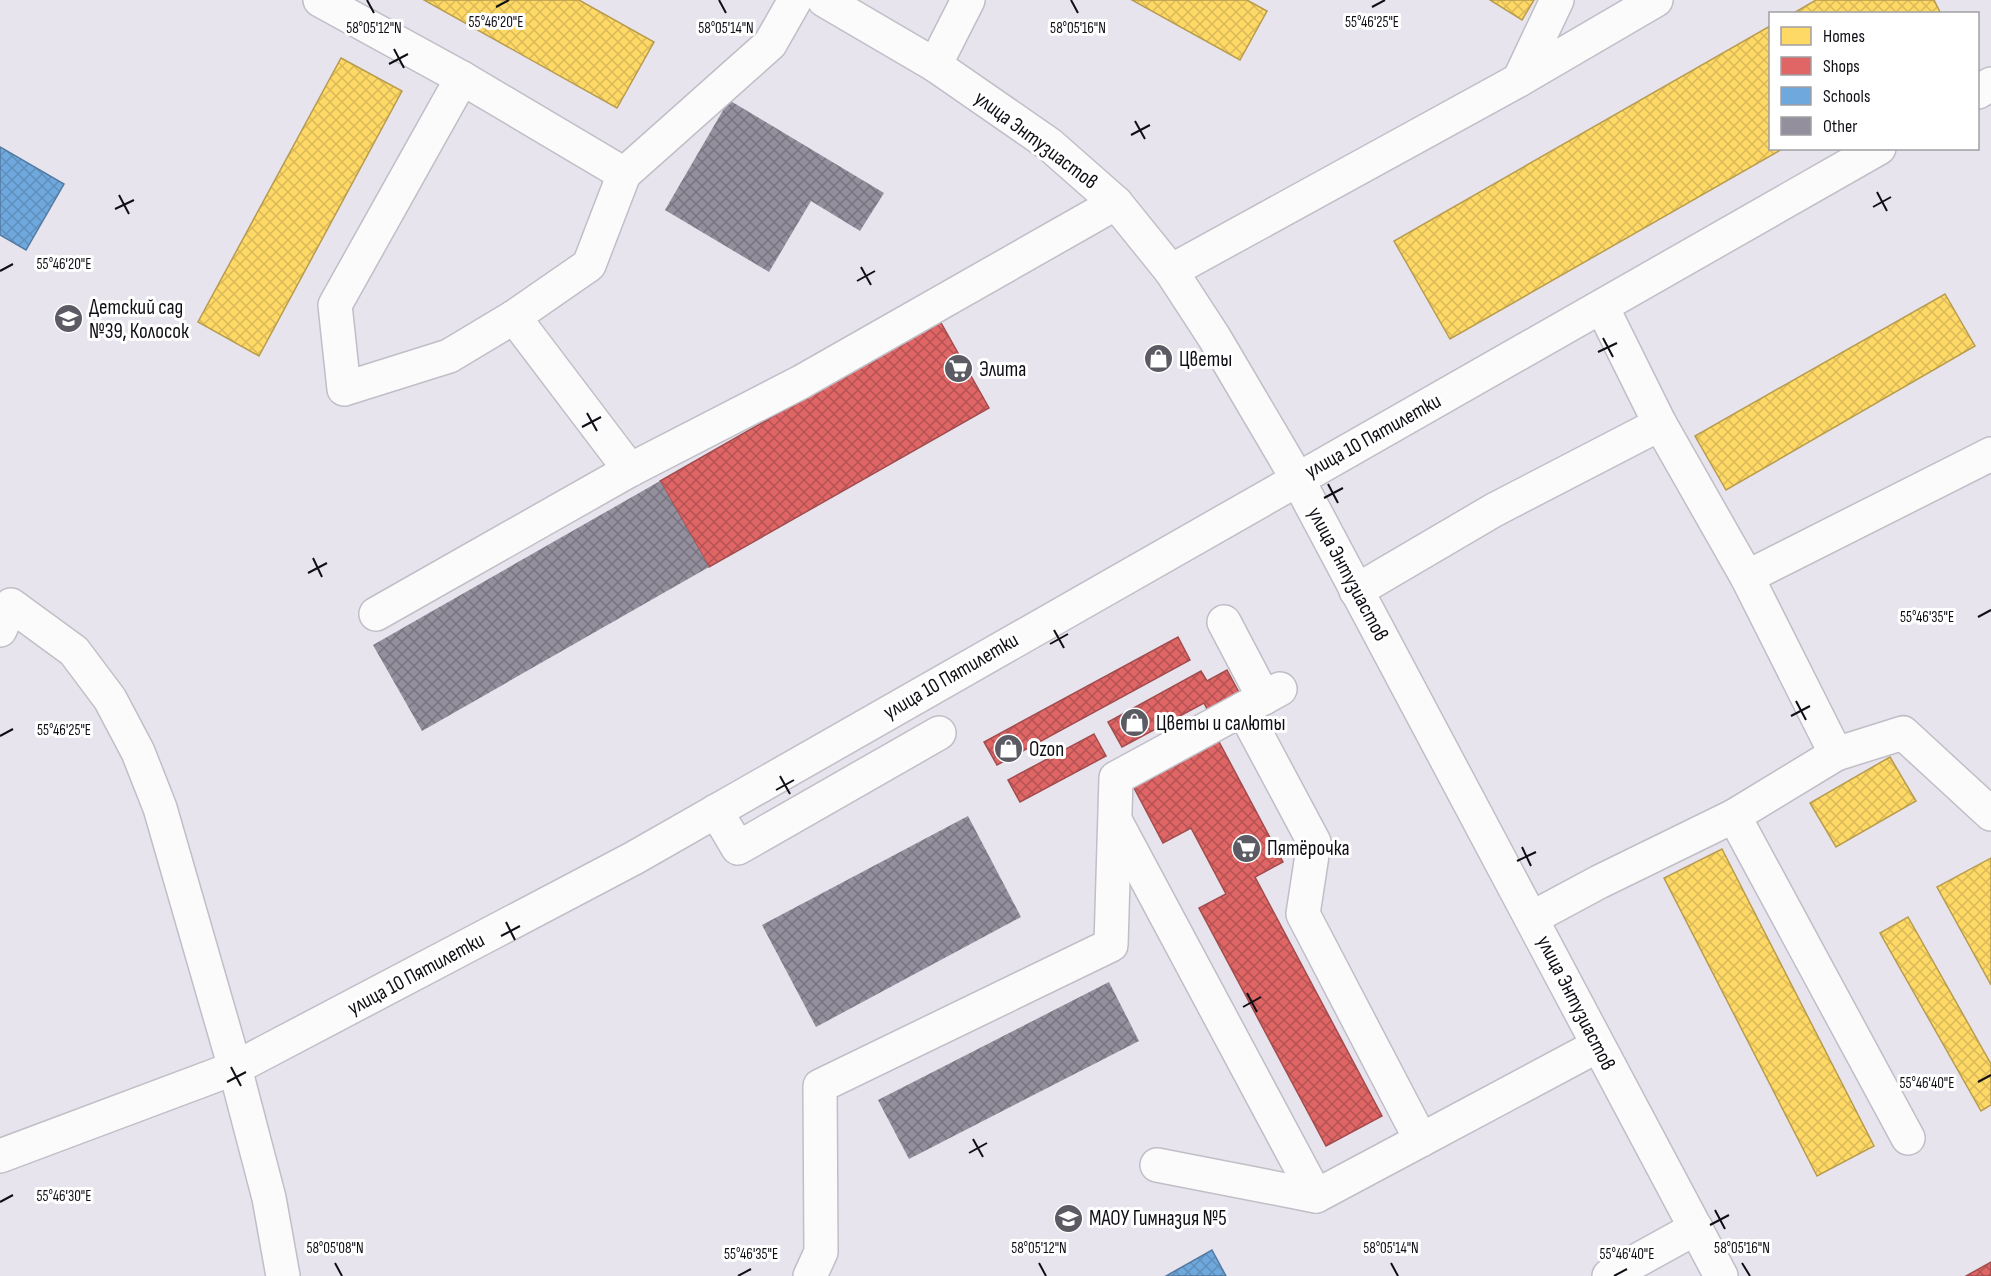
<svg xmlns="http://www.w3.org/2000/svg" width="1991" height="1276" viewBox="0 0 1991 1276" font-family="'Sofia Sans Condensed',sans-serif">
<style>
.homes{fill:url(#homes-cross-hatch);stroke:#b89c4e;stroke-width:1.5}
.shops{fill:url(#shops-cross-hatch);stroke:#a24c4e;stroke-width:1.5}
.schools{fill:url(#schools-cross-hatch);stroke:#537aa1;stroke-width:1.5}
.building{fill:url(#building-cross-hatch)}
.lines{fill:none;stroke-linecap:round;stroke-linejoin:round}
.minor-casing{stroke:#c0bec6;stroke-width:36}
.minor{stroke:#fbfbfc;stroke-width:33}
.ticks{fill:none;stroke:#110f16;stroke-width:2}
.labels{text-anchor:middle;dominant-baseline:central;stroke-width:6;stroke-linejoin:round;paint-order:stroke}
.street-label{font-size:21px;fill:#110f16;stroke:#fff}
.poi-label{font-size:21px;fill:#110f16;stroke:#fff;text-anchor:start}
.ticks-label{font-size:15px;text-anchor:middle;fill:#110f16;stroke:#fff;stroke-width:6;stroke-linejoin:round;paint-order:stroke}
</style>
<defs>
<pattern id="homes-cross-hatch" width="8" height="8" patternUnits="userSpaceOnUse" patternTransform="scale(1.5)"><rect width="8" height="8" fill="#ffd966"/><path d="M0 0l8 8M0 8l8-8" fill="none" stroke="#dab958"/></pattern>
<pattern id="shops-cross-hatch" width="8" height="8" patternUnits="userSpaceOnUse" patternTransform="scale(1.5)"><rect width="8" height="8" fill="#e06666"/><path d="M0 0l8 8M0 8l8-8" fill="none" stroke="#b45253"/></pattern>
<pattern id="schools-cross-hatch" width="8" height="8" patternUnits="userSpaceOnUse" patternTransform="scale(1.5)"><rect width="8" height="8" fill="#6fa8dc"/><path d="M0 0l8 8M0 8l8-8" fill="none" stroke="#5f8fbc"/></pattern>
<pattern id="building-cross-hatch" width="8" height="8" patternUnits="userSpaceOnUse" patternTransform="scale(1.5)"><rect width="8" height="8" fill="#948f9d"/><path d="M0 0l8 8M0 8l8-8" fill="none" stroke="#77737f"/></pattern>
</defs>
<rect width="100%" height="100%" fill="#e7e4ee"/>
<g class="homes">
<path d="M424,0H579L654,42L617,108Z"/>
<path d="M1132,0H1247L1267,11L1240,60Z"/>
<path d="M1490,0H1534L1522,20Z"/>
<path d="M1816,0H1934L1941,14H1792Z"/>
<path d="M1770,26V148H1784L1450,339L1394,241Z"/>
<path d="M341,58L402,91L259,356L198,322Z"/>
<path d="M1945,294L1975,346L1726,490L1695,436Z"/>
<path d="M1890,757L1916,801L1836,847L1810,803Z"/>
<path d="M1722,849L1874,1146L1817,1176L1664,878Z"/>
<path d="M1991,858V985L1937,887Z"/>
<path d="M1908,917L1991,1064V1105L1981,1111L1880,933Z"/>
</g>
<g class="shops">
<path d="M940,321L989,408L709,567L660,481Z"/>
<path d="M1178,637L1190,660L997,765L984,742Z"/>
<path d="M1227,670L1242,698L1210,715L1204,703L1122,747L1108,722L1201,671L1207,681Z"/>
<path d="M1094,734L1106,756L1020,802L1008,780Z"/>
<path d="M1217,738L1283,862L1255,877L1382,1116L1326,1146L1199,908L1226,894L1191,828L1163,843L1132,784Z"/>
<path d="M1991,1262V1276H1966Z"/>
</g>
<g class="schools">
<path d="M0,147L64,184L26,250L0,235Z"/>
<path d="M1212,1250L1226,1276H1166Z"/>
</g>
<g class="building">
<path d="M729,100L884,193L860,231L811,201L769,272L665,210Z"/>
<path d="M660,481L709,567L422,731L373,645Z"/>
<path d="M968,816L1021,917L816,1027L762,925Z"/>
<path d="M1109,982L1139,1041L909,1159L878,1100Z"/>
</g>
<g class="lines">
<defs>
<g id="minor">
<path d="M320,0L462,78L624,174L770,44L795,0"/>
<path d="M824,0L935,65L1049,144L1116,203L1171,271L1214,337L1297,478L1721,1276"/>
<path d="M1557,0L1519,80L1656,0"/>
<path d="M935,65L968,0"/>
<path d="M462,78L335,305L344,389L449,356L514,317L589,265L624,174"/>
<path d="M1978,92L1991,84"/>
<path d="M1171,271L1519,80"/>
<path d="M1602,307L1660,424"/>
<path d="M514,317L630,470"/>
<path d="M1356,591L1494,510L1660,424L1747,577"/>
<path d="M376,614L630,470L801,382L1116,203"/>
<path d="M1224,622L1264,698"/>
<path d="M0,630L11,605L74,651L110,699L138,752L160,808L235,1068L269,1198L283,1276"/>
<path d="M1243,709L1314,842L1303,914L1421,1140L1597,1046"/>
<path d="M1836,754L1903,733L1991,814"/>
<path d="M716,811L738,848L939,733"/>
<path d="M1734,816L1908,1138"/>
<path d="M1116,822L1316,1196"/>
<path d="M1532,918L1599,882L1734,816L1836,754L1747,577L1991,454"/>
<path d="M0,1156L235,1068L634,858L1879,148"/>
<path d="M1157,1165L1316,1196L1421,1140"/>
<path d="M810,1276L821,1252L820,1086L1111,945L1116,778L1280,689"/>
<path d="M1609,1276L1696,1228"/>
</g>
</defs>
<use href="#minor" class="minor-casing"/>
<use href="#minor" class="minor"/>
</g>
<path class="ticks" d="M367,0L374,13M719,0L726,13M1071,0L1078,13M496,7L509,0M1372,7L1385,0M394,49L404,68M389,64L408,54M1135,121L1145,139M1131,135L1150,125M1877,192L1887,211M119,195L129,214M1873,207L1891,197M115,209L134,200M861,267L871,285M0,271L13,264M857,281L875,271M1603,338L1613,357M1598,352L1617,343M587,413L597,431M582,427L601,417M1328,484L1338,503M1324,498L1343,488M313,558L322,577M308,573L327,563M1978,617L1991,610M1054,630L1064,648M1050,644L1068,634M1796,701L1806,720M1791,716L1810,706M0,736L13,729M780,776L790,794M776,790L794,780M1522,847L1531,866M1517,861L1536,852M506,922L515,940M501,936L520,926M1247,993L1257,1012M1243,1007L1261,997M231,1067L241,1086M227,1082L246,1072M1978,1082L1991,1075M973,1139L983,1157M969,1153L987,1143M0,1202L13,1195M1715,1210L1725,1229M1710,1225L1729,1215M335,1263L342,1276M1039,1263L1046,1276M1391,1263L1398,1276M1742,1263L1750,1276M738,1276L751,1269M1614,1276L1627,1269"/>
<defs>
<symbol id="school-disc" viewBox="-11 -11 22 22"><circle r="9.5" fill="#5c5a62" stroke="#fff"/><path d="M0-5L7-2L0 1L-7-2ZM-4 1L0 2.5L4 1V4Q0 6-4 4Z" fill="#fff"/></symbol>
<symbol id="shop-disc" viewBox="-11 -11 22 22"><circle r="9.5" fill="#5c5a62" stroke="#fff"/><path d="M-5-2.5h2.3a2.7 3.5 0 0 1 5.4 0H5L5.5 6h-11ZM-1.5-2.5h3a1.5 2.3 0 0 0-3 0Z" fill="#fff"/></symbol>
<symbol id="supermarket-disc" viewBox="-11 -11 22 22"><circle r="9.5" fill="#5c5a62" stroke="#fff"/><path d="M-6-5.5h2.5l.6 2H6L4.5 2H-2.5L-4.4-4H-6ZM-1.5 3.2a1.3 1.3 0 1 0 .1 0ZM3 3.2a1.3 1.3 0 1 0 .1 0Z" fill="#fff"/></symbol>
</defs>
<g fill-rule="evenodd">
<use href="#school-disc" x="52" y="302" width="33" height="33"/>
<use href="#shop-disc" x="1142" y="342" width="33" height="33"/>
<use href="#supermarket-disc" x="942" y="352" width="33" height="33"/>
<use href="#shop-disc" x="1118" y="706" width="33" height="33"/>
<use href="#shop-disc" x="992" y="732" width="33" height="33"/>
<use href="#supermarket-disc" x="1230" y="832" width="33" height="33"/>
<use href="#school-disc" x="1052" y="1202" width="33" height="33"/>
</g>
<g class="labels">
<g class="street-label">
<text transform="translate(1036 140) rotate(37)">улица Энтузиастов</text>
<text transform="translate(1373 436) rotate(-29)">улица 10 Пятилетки</text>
<text transform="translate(1348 574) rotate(62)">улица Энтузиастов</text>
<text transform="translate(951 676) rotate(-30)">улица 10 Пятилетки</text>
<text transform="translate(416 974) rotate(-28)">улица 10 Пятилетки</text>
<text transform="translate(1576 1003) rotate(63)">улица Энтузиастов</text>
</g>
<g class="poi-label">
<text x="89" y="307">Детский сад<tspan x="89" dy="24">№39, Колосок</tspan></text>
<text x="1179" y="359">Цветы</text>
<text x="979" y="369">Элита</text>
<text x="1156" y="723">Цветы и салюты</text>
<text x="1029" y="749">Ozon</text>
<text x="1267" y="848">Пятёрочка</text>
<text x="1089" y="1218">МАОУ Гимназия №5</text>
</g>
</g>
<g class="ticks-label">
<text x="496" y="27">55°46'20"E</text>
<text x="1372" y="27">55°46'25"E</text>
<text x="374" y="33">58°05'12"N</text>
<text x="726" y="33">58°05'14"N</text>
<text x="1078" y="33">58°05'16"N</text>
<text x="64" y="269">55°46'20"E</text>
<text x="1927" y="622">55°46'35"E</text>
<text x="64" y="735">55°46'25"E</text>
<text x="1927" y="1088">55°46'40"E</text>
<text x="64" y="1201">55°46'30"E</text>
<text x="335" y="1253">58°05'08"N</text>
<text x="1039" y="1253">58°05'12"N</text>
<text x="1391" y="1253">58°05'14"N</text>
<text x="1742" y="1253">58°05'16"N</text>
<text x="751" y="1259">55°46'35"E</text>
<text x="1627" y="1259">55°46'40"E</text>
</g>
<rect x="1769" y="12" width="210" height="138" fill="#ffffff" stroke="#a09fa2" stroke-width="1.5"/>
<rect x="1781" y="27" width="30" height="18" fill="#ffd966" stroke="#a09fa2" stroke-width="1.5"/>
<text x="1823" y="42" font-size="18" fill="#110f16">Homes</text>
<rect x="1781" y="57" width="30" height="18" fill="#e06666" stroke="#a09fa2" stroke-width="1.5"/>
<text x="1823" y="72" font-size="18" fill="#110f16">Shops</text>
<rect x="1781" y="87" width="30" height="18" fill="#6fa8dc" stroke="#a09fa2" stroke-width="1.5"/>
<text x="1823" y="102" font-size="18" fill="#110f16">Schools</text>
<rect x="1781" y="117" width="30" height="18" fill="#948f9d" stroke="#a09fa2" stroke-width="1.5"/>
<text x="1823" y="132" font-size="18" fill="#110f16">Other</text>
</svg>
